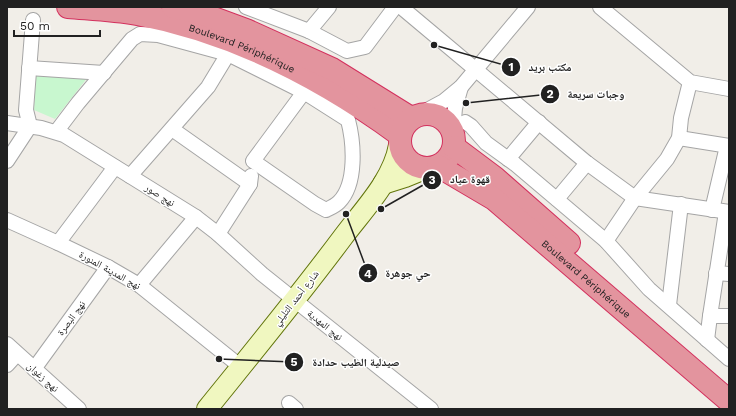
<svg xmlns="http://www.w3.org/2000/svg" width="736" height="416" viewBox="0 0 736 416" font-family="'Work Sans','Noto Naskh Arabic',sans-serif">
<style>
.park{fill:#c8f7cf}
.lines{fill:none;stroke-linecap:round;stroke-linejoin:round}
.street-casing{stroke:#a5a5a5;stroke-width:16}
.secondary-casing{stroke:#62750b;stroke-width:22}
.highway-casing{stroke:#d3315e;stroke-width:24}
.street{stroke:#fff;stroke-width:14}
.secondary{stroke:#f0f7c0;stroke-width:20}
.highway{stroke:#e3949e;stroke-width:22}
.labels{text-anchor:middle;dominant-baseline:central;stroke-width:3;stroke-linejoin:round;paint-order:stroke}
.street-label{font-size:10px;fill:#212121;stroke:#fff}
.leader{fill:none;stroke:#212121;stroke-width:1.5}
.callout-dot{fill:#212121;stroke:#fff;stroke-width:1.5}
.mark-label{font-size:12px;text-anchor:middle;font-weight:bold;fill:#fff}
.callout-label{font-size:11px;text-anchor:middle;font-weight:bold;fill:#212121;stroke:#fff;stroke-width:3;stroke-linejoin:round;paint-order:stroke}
</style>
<rect width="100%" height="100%" fill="#f1eee8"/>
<path class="park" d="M36,74L88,77L55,119L34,110Z"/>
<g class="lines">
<defs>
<g id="street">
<path d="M246,7L309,31L347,51L365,47L395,7"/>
<path d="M401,7L587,163L635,198L729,212"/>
<path d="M600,7L690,82L729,89"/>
<path d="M309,31L329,7"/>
<path d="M29,68L104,73"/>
<path d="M418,115L444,101L461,87L528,7"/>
<path d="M465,122L471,126L486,143L515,164L606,241L649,289L729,359"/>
<path d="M7,123L41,128L64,135L196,217L218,234L262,274L431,409"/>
<path d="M172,129L250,184"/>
<path d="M56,132L78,103L132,39L140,34L158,35L228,54L304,92L348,120C354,143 357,184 339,202C335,206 330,208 326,210L315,204L253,161L304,92"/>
<path d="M453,132L455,108L461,87"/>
<path d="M679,138L729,146"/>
<path d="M508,159L539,122"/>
<path d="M7,161L30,126L26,110L33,20"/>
<path d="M130,176L208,87L228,54"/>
<path d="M557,199L587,163"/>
<path d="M712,210L727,146"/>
<path d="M7,220L58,243L108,267L139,285L241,367"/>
<path d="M218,234L250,184L251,176"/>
<path d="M606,241L635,198L667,159L679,138L681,118L690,82"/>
<path d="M58,243L115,167"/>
<path d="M716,273L729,274"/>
<path d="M139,285L196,217"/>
<path d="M669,305L681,204"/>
<path d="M710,316H729"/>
<path d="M707,340L710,316L726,212"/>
<path d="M7,344L79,409"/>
<path d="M7,365L17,354"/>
<path d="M34,369L108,267"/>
<path d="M289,403L296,409"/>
</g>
<g id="secondary">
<path d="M383,184L405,177L427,168"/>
<path d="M207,409C253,352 299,296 343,237C364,209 393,180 399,145"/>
</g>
<g id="highway">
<path id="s1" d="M68,7C91,9 114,10 137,14C232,32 322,78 400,135"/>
<path d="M173,7L200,13L246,30L332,69L411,118"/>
<circle cx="427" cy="141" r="27"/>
<path d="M454,147L494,177L569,243"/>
<path id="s2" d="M438,166L494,199L729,401"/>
</g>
</defs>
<use href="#street" class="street-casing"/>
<use href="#secondary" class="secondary-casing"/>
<use href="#highway" class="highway-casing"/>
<use href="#street" class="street"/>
<use href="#secondary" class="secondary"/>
<use href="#highway" class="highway"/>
</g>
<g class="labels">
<g class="street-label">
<text stroke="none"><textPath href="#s1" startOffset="180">Boulevard Périphérique</textPath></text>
<text transform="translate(160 195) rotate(32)">نهج صور</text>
<text transform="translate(110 270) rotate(29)">نهج المدينة المنورة</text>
<text stroke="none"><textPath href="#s2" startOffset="187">Boulevard Périphérique</textPath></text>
<text transform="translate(296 298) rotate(-52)">شارع أحمد التليلي</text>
<text transform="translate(71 318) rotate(-54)">نهج البصرة</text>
<text transform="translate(325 325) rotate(39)">نهج المهدية</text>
<text transform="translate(43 377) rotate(42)">نهج زغوان</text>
</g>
</g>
<path class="leader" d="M434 45L511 67M466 103L550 94M381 209L432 180M346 214L368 273M219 359L294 362"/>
<g class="callout-dot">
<circle cx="434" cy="45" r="4"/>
<circle cx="466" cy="103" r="4"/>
<circle cx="381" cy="209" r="4"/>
<circle cx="346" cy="214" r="4"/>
<circle cx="219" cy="359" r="4"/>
<circle cx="511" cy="67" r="10"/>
<circle cx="550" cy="94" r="10"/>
<circle cx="432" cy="180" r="10"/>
<circle cx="368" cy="273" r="10"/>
<circle cx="294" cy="362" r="10"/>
</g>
<g class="mark-label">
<text x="511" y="71">1</text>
<text x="550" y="98">2</text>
<text x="432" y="184">3</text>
<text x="368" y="278">4</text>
<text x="294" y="366">5</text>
</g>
<g class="callout-label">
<text x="550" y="71">مكتب بريد</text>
<text x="596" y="98">وجبات سريعة</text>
<text x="470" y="183">قهوة عياد</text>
<text x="408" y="277">حي جوهرة</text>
<text x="356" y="366">صيدلية الطيب حدادة</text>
</g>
<rect width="736" height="416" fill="none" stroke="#212121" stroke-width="16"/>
<path d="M14 30v6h86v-6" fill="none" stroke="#212121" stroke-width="2"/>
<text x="20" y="30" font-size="12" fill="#212121" stroke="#ffffff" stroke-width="3" paint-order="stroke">50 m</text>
</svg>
